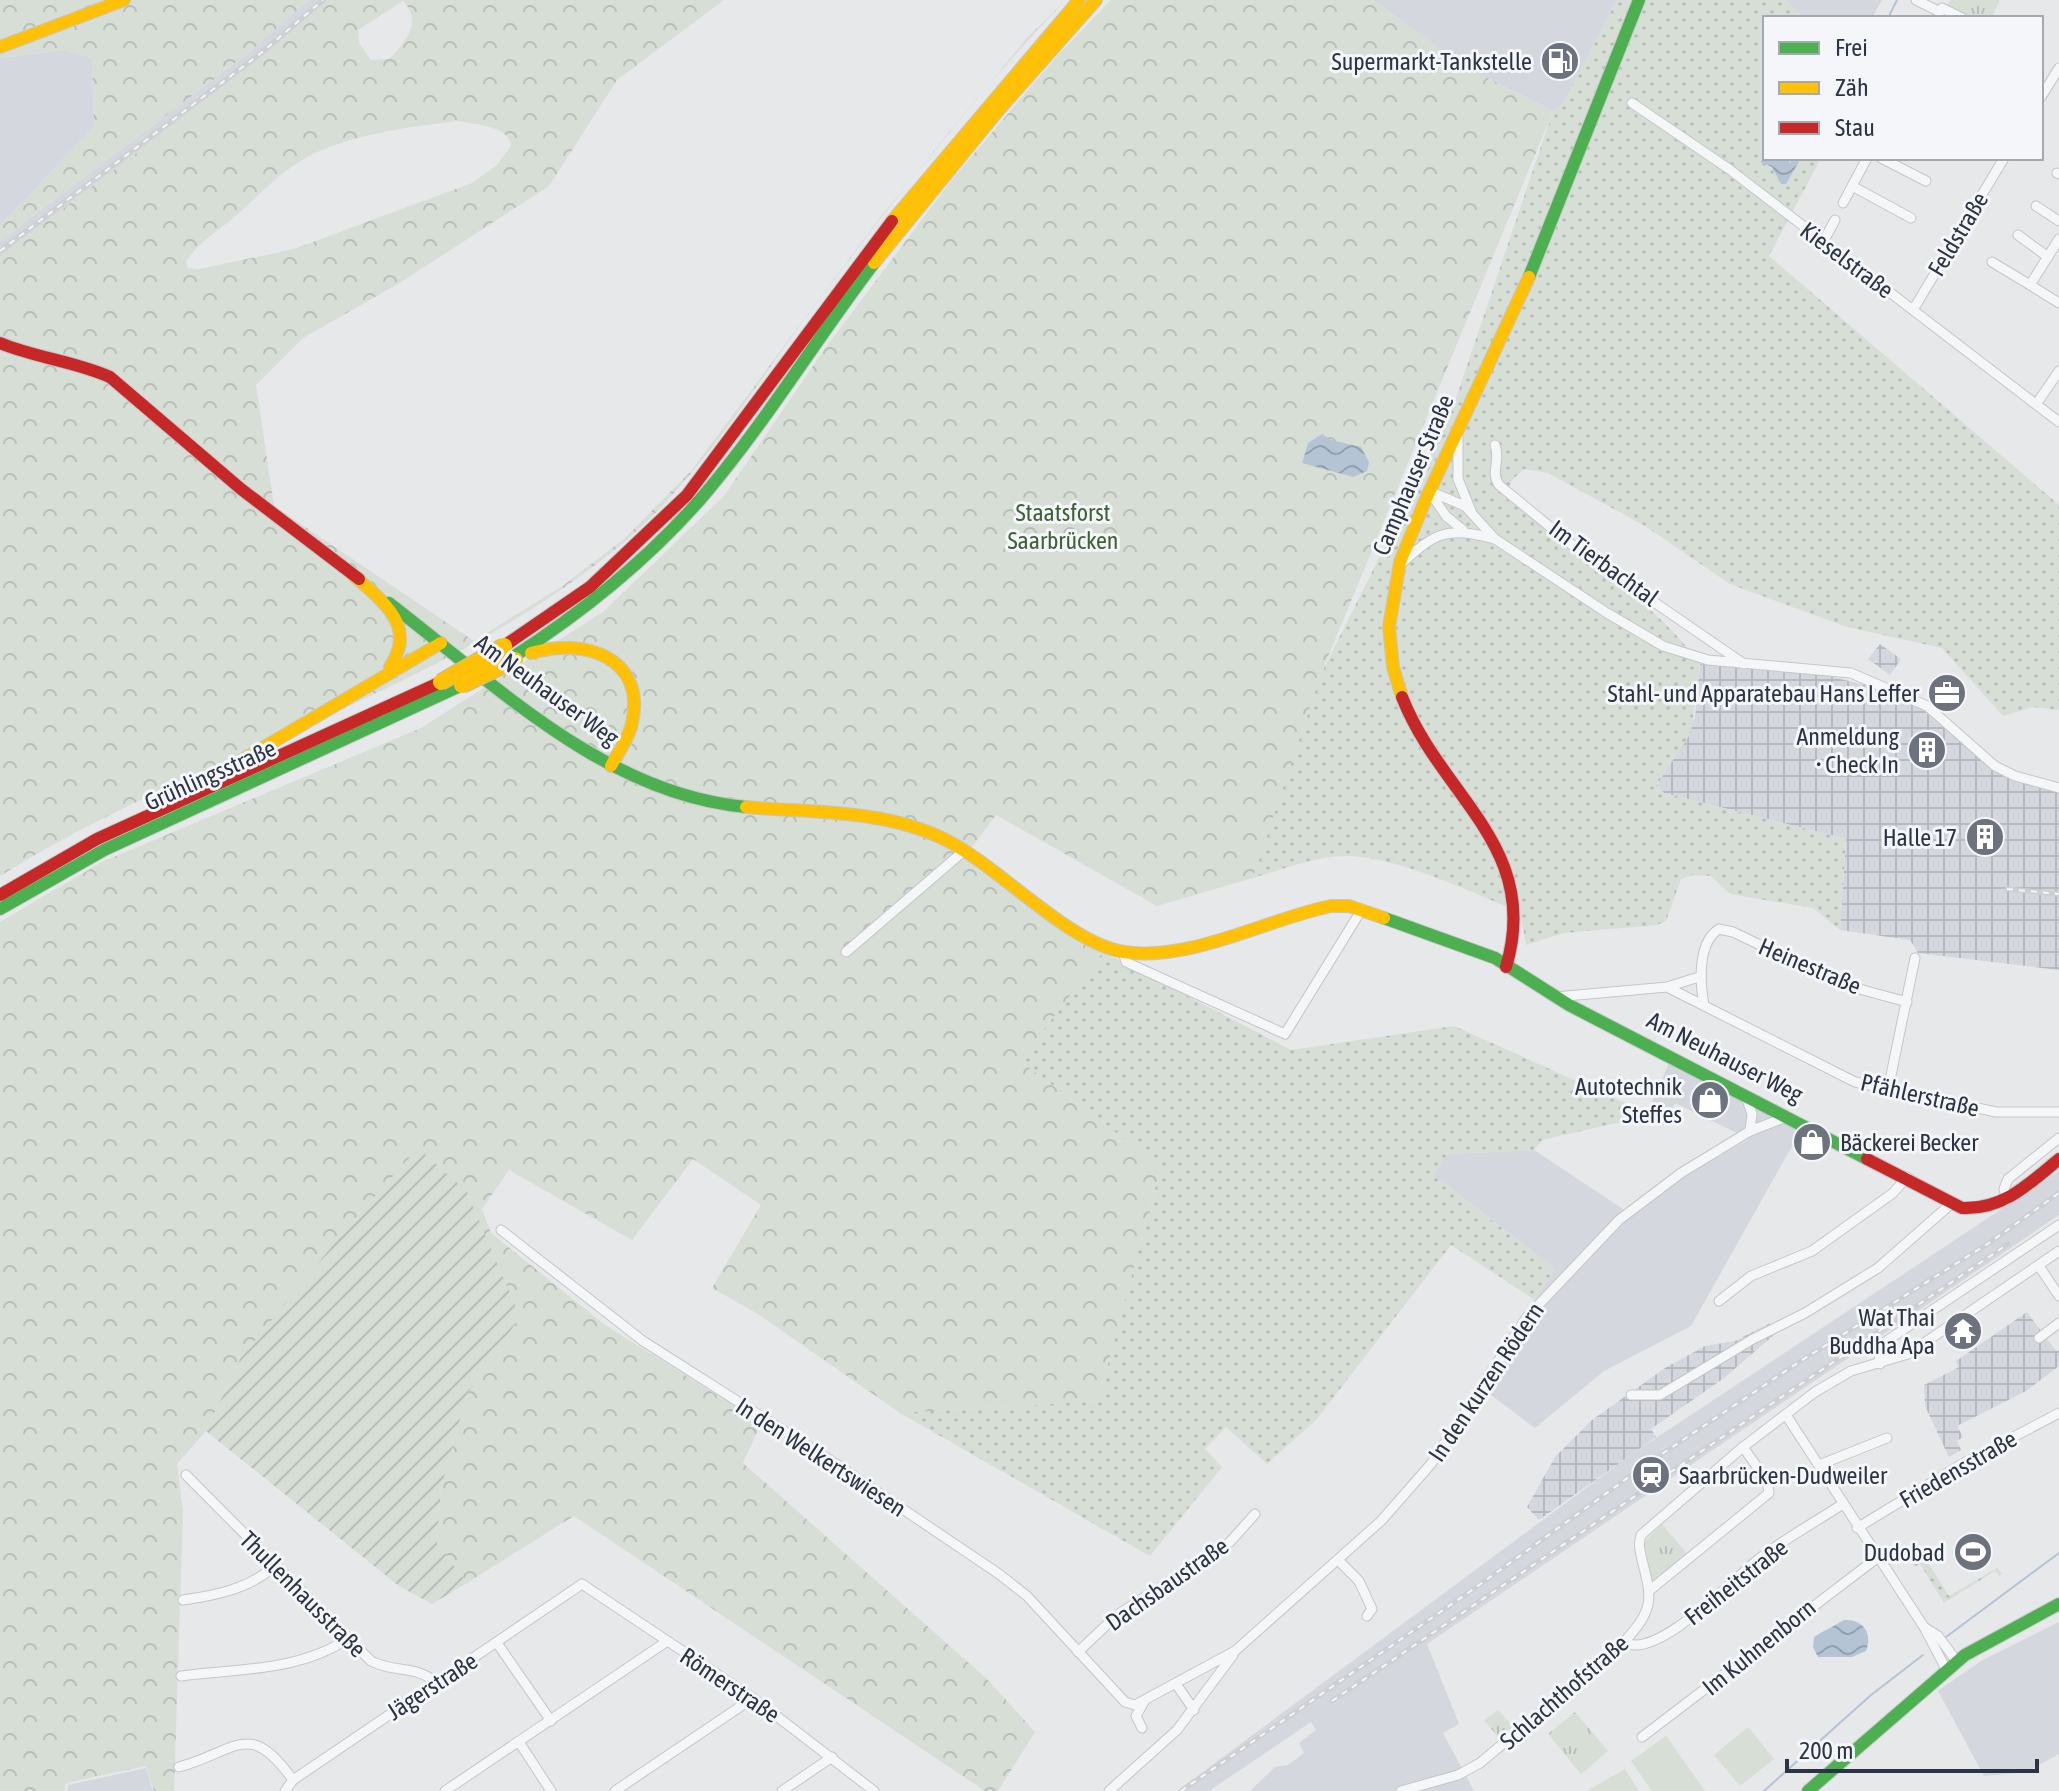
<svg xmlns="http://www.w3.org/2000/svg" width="2059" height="1791" viewBox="0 0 2059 1791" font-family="'Asap Condensed',sans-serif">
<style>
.built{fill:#d4d7dd}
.industrial{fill:url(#industrial-grid)}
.grass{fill:url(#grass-dots)}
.forest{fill:url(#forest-crowns);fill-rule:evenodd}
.park{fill:url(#park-tufts)}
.garden{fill:url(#garden-furrows)}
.pitch{fill:#d6ded6}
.water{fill:url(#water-waves)}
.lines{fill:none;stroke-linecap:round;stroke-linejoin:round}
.stream{stroke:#b4c4d5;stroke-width:2}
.street-casing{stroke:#c4c6c8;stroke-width:11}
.fast-casing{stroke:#c4c6c8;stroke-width:14}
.slow-casing{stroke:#c4c6c8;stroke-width:14}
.jam-casing{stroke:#c4c6c8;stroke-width:14}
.street{stroke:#f5f6f7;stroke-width:9}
.fast{stroke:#4caf50;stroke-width:12}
.slow{stroke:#ffc107;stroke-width:12}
.jam{stroke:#c62828;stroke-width:12}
.rail-casing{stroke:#cecfd2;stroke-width:5}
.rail{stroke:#f4f6f9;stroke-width:2;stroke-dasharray:6;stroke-linecap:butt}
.slow-bridge-casing{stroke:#b8bbbf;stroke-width:18;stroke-linecap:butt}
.slow-bridge{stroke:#ffc107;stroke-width:16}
.labels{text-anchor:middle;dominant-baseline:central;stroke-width:6;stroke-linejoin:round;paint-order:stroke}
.poi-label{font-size:24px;fill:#2b3445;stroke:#f4f6f9;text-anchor:end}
.street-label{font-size:24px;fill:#2b3445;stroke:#f4f6f9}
.park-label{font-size:24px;fill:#3f6138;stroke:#f4f6f9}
</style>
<defs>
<pattern id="industrial-grid" width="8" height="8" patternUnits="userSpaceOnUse" patternTransform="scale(2)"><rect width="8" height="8" fill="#d4d7dd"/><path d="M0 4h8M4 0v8" fill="none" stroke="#b6b9bf"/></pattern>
<pattern id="grass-dots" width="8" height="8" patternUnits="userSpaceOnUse" patternTransform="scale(2)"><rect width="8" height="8" fill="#d6ded6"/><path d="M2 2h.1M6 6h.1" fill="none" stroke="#b8bfb9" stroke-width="1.8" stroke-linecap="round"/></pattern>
<pattern id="forest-crowns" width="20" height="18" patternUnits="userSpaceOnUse" patternTransform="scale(2)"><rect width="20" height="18" fill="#d6ded6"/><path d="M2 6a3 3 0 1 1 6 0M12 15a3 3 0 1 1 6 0" fill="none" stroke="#b8bfb9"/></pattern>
<pattern id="park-tufts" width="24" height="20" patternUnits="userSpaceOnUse" patternTransform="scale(2)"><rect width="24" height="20" fill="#d6ded6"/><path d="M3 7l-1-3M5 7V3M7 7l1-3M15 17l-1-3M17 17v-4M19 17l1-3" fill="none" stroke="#b8bfb9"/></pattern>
<pattern id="garden-furrows" width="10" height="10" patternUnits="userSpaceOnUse" patternTransform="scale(2)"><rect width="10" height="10" fill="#d6ded6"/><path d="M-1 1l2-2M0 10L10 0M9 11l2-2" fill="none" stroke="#b8bfb9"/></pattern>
<pattern id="water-waves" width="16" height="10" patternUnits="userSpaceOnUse" patternTransform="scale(2)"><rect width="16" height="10" fill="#b4c4d5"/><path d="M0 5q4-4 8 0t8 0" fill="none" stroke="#93a0af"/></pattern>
</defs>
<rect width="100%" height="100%" fill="#e6e8ea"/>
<g class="built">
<path d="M309,0H328L266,54L0,257V241L247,54Z"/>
<path d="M1373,0H1617L1563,104L1553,111L1465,67Z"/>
<path d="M1785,0H1882L1872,18H1804Z"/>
<path d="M64,50L92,58L94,126L0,226V58Z"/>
<path d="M1671,1059L1807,1125L1788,1153L1691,1326L1604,1371L1535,1428L1479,1386L1555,1269L1432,1174L1449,1154L1534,1150L1626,1211L1749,1139L1675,1103L1669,1114L1651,1104Z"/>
<path d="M2059,1171V1215L1427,1644L1459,1724L1443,1733L1474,1791H1250L1275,1767L1288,1765L1304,1753L1299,1743L1316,1730L1311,1722L1209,1791H1177L1632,1454Z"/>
<path d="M2059,1622V1754L2026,1772L1984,1776L1938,1691L1981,1661Z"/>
<path d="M146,1768L153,1791H67L68,1785Z"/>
</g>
<g class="industrial">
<path d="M1880,644L1901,659L1890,675L1868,659Z"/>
<path d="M1700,664L1828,676L1870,686L1922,709L2005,776L2059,793V970L1918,953L1910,940L1840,930L1846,839L1664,793L1656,786L1695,717Z"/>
<path d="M2027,1312L2056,1351L2059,1350V1366L2026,1391L1957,1426L1963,1437L1957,1441L1961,1450L1949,1457L1925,1406L1924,1385L1959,1367L1956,1361Z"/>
<path d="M1770,1323L1775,1334L1724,1378L1651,1429L1656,1437L1539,1520L1527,1507L1555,1457L1592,1420L1665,1368L1705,1346L1735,1341Z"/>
</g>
<g class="grass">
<path d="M1617,0H1785L1804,18H1765V158H1821L1769,256L2059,505V710L2033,707L2003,716L1942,648L1847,627L1730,584L1645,526L1548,473L1524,469L1512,480L1505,497C1570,552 1650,595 1700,664L1691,733L1656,786L1664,793L1846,839L1840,930L1813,908L1730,894L1711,876L1692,875L1681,879L1666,921L1657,925L1564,933L1526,945L1520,912C1470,892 1404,859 1350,856C1317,855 1284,869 1253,878L1321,674L1450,416L1553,111L1563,104Z"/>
<path d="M1103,952L1291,1050L1454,1026L1652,1115L1542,1140L1534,1150L1449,1154L1433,1175L1555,1269L1535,1300L1451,1245L1316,1420L1267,1464L1226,1427L1205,1449L1222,1467L1150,1556L900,1413L1098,1401L1161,1166L1020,1061Z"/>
<path d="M1922,1553L1949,1596L2006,1563L1998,1568L2002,1574L1999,1576L1995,1571L1944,1603L1920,1564L1915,1567L1913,1563Z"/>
</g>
<g class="forest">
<path d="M0,0H309L247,54L0,241V226L94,126L92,58L64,50L0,58Z"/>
<path d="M328,0H724L617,80L549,186L401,282L303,338L256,385L274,506L474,641L564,585L625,538L691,471L882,215L1026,39L1066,0C973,96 890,205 810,312C751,391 699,479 623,543C439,696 200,751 0,876V257L266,54ZM403,1C424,22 404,43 389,59L371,60L359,43L358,30ZM458,121C475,125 509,125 511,146L497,165L472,183L294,249L200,269L188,268L186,262C197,243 219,230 236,216C260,194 284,168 313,154C358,133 409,127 458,121Z"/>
<path d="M1111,0H1373L1465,67L1553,111L1321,674L1253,878L1157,906L996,815L966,855L1103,952L1020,1061L1161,1166L1098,1401L900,1413L758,1314L712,1288L761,1205L693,1159L632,1240L509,1170L482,1209L491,1233L605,1325L761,1423L743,1463L987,1679L1035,1732L998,1791H985L574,1516L467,1583L437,1543L441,1488L467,1394L520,1317L240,1359L206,1431L177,1464L183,1512L174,1791H154L146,1766L66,1783L64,1791H0V922L102,862L421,728L603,612L724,496L824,350L950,182L1056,57Z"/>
</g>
<g class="park">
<path d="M1950,0H1998L2000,1L1991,18H1974L1947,6Z"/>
<path d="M1662,1524L1688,1555L1653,1584L1643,1543Z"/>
<path d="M1498,1710L1513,1726L1499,1738L1484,1720Z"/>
<path d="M1575,1712L1608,1751L1581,1774L1548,1734Z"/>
</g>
<path class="garden" d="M418,1148L467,1192L520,1317L467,1394L441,1488L437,1543L467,1583L432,1604L399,1586L206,1431L240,1359L350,1224Z"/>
<g class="pitch">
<path d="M1748,1727L1774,1759L1740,1786L1714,1755Z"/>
<path d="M1666,1736L1705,1791H1652L1631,1761Z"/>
<path d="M1625,1769L1639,1791H1587Z"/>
</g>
<g class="water">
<path d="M1766,158H1786L1790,163L1793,158H1801L1786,184H1781L1772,167L1760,162Z"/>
<path d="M1322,434L1331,440L1361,447L1369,462L1367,471L1353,477L1302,463L1308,443Z"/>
<path d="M1844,1620C1863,1619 1873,1633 1866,1651L1852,1657H1818L1813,1647L1814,1637Z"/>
</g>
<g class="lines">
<g class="stream">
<path d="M1888,18L1897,0"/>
<path d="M1946,1637L2059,1553"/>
<path d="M1764,1791L1871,1695L1923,1655"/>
</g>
<defs>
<g id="street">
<path d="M1916,0L1940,12"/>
<path d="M1942,8L1962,18"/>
<path d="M2041,97L2059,68"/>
<path d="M1632,103L1729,169L2059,422"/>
<path d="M1881,158L1926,181"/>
<path d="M2057,173L2059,174"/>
<path d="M1852,186L1911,218"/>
<path d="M1843,203L1867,158"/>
<path d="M2036,206L2059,221"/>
<path d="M2018,235L2048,257"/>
<path d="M2059,239L2030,285L2059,303"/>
<path d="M1823,242L1835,220"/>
<path d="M1992,262L2030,285"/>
<path d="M1913,310L2004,158"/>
<path d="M2037,403L2059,371"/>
<path d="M1458,437V479L1471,511"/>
<path d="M1495,445C1501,460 1490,472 1499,485L1577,549L1744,664"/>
<path d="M1429,491L1465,506L1495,539L1607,613L1663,646L1708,660L1851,673L1927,706L1995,766L2015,776L2059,788"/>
<path d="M1429,491L1446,516L1463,530"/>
<path d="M1400,565C1436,532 1446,526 1495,539"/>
<path d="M846,952L965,850"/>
<path d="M1123,952L1126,962L1285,1034L1362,909"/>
<path d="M1667,987L1855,1082L1996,1112H2059"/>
<path d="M1555,997L1667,987L1699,977"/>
<path d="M1704,1005C1700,983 1697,943 1719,929L1733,932L1841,984L1907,1002"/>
<path d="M1888,1090L1915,958"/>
<path d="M1746,1096L1752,1114L1750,1131"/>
<path d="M2007,1200L2004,1189L2008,1179L2059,1138"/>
<path d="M501,1230L643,1341L839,1466L999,1574L1027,1596L1125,1702L1135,1705L1235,1651L1381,1521L1431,1464L1527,1317L1619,1220L1681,1173L1750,1131L1786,1117"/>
<path d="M2039,1266L2059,1296"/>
<path d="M1719,1301L1751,1276L1812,1251L1893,1193L1907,1177"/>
<path d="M2039,1338L2059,1323"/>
<path d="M1880,1364L1879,1346L2059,1225"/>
<path d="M1631,1395H1660L1753,1339L1805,1313L1878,1268L1952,1203"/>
<path d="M1786,1415L1924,1627L1947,1671"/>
<path d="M1819,1465L1887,1438"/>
<path d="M186,1475L371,1661C393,1673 416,1665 435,1682"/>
<path d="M1857,1528L1962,1464L2059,1413"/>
<path d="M1339,1561L1359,1581L1372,1609L1367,1616"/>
<path d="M1650,1590L1769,1493L1767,1481L1743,1447"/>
<path d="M183,1600C218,1595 248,1589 275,1566"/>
<path d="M1924,1627L1938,1636L1958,1663"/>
<path d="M1624,1642C1656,1662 1736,1576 1760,1558C1786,1538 1815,1522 1843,1504"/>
<path d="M497,1643L551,1721"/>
<path d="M1078,1652L1117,1615L1230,1542L1255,1514"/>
<path d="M181,1676C237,1669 300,1671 347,1639"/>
<path d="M1176,1684L1194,1710"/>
<path d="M1142,1728L1136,1716L1145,1700"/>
<path d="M1642,1737L1877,1558"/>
<path d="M519,1742L551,1791"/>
<path d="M179,1767C239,1750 249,1719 293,1780"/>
<path d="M285,1791L293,1780L582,1584L753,1698L874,1791"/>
<path d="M445,1791L666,1642"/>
<path d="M615,1791L753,1698"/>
<path d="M782,1791L832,1757"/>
<path d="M1109,1791L1177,1730L1233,1655"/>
<path d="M1401,1791L1458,1775L1480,1763L1624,1642C1653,1610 1653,1601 1642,1560C1640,1551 1638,1544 1641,1535L1743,1447L1815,1392L1851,1371L1908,1354L2059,1251"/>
</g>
<g id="fast">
<path d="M1529,277L1639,0"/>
<path d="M389,603C496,685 605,794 746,807"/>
<path d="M513,657C584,611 649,559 704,495C766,422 816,339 874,263"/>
<path d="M0,909L104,850L462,685"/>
<path d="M1384,918L1495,958L1569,1005L1867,1159"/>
<path d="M1808,1791L1965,1655L2059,1604"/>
</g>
<g id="slow">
<path d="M0,47L124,0"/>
<path d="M892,221L1079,0"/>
<path d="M874,263L997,112L1096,0"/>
<path d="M352,574C382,601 418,625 390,667"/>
<path d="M531,653C585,637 649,658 631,727C627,741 618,753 611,766"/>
<path d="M1402,697L1393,667L1389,627L1400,562L1425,501L1529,277"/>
<path d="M215,776L441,643"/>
<path d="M746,807C811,813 883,809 944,839C998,865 1067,943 1124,952C1190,962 1267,919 1331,906H1349L1384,918"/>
</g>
<g id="jam">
<path d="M0,343C36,358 74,361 110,377L241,489L359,579"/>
<path d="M504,646L590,587L687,495L892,221"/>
<path d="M1402,697C1441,797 1542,847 1506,967"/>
<path d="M0,895L97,839L441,682"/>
<path d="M1867,1159L1962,1208C2003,1210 2029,1184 2059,1159"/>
</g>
</defs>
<use href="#street" class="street-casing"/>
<use href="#fast" class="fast-casing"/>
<use href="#slow" class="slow-casing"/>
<use href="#jam" class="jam-casing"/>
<use href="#street" class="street"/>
<use href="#fast" class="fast"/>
<use href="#slow" class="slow"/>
<use href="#jam" class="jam"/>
<defs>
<g id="rail">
<path d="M0,251L261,53L323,0"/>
<path d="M2007,889L2059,894"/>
<path d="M1332,1701L2008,1244"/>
<path d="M1181,1791L1475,1588L1647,1464L1799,1362L1989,1243L2059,1193"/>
</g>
</defs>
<use href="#rail" class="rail-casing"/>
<use href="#rail" class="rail"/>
<defs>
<g id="slow-bridge">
<path d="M441,682L504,646"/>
<path d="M462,685L515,660"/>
</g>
</defs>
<use href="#slow-bridge" class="slow-bridge-casing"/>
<use href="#slow-bridge" class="slow-bridge"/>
</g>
<defs>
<symbol id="fuel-disc" viewBox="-11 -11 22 22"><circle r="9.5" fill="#6c737f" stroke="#f4f6f9"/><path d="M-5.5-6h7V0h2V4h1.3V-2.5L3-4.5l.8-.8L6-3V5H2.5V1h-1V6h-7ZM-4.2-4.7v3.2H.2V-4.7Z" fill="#fff"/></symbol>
<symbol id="office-disc" viewBox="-11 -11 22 22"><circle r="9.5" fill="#6c737f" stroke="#f4f6f9"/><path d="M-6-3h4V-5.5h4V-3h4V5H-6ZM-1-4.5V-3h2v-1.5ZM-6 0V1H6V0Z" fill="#fff"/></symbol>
<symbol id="building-disc" viewBox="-11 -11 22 22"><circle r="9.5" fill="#6c737f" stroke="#f4f6f9"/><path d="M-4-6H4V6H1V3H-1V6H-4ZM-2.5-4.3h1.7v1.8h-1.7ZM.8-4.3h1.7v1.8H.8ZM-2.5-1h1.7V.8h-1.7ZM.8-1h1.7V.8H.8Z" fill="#fff"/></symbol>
<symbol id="shop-disc" viewBox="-11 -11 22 22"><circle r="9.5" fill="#6c737f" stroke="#f4f6f9"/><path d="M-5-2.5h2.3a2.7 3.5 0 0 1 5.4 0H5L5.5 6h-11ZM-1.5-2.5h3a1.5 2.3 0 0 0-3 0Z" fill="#fff"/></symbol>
<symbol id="temple-disc" viewBox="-11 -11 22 22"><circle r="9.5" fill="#6c737f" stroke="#f4f6f9"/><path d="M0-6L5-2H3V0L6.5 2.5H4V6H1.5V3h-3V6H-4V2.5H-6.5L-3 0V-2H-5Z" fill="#fff"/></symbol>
<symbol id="station-disc" viewBox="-11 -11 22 22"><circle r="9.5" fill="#6c737f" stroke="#f4f6f9"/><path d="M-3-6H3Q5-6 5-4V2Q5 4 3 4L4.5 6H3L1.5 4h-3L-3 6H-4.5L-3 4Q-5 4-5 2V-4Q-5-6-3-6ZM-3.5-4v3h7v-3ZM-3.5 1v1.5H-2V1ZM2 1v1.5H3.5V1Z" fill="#fff"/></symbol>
<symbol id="stadium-disc" viewBox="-11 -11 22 22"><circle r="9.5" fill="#6c737f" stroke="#f4f6f9"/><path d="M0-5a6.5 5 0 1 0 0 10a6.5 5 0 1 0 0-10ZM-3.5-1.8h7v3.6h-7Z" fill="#fff"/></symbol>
</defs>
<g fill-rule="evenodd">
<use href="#fuel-disc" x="1538" y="39" width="44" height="44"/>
<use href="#office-disc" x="1925" y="671" width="44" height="44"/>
<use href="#building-disc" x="1905" y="728" width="44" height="44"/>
<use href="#building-disc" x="1963" y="815" width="44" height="44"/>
<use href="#shop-disc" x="1688" y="1078" width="44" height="44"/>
<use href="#shop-disc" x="1790" y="1120" width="44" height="44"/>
<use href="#temple-disc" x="1941" y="1309" width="44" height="44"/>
<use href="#station-disc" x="1629" y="1453" width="44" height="44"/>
<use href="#stadium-disc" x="1951" y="1530" width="44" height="44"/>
</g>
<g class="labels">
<g class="poi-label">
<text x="1532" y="61">Supermarkt-Tankstelle</text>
<text x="1919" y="693">Stahl- und Apparatebau Hans Leffer</text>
<text x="1899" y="736">Anmeldung<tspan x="1899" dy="28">• Check In</tspan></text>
<text x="1957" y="837">Halle 17</text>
<text x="1682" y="1086">Autotechnik<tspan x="1682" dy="28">Steffes</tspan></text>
<text x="1840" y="1142" text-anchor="start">Bäckerei Becker</text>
<text x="1935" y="1317">Wat Thai<tspan x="1935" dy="28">Buddha Apa</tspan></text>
<text x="1679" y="1475" text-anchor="start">Saarbrücken-Dudweiler</text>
<text x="1945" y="1552">Dudobad</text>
</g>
<g class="street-label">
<text transform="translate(1958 234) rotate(-59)">Feldstraße</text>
<text transform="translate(1847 260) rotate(37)">Kieselstraße</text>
<text transform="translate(1413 475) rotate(-67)">Camphauser Straße</text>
<text transform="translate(1604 563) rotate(36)">Im Tierbachtal</text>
<text transform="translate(547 690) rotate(36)">Am Neuhauser Weg</text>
<text transform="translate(210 775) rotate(-24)">Grühlingsstraße</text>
<text transform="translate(1810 966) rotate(23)">Heinestraße</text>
<text transform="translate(1725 1057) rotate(27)">Am Neuhauser Weg</text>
<text transform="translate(1920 1095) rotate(13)">Pfählerstraße</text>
<text transform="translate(1486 1382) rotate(-56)">In den kurzen Rödern</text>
<text transform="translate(821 1457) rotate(33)">In den Welkertswiesen</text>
<text transform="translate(1958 1469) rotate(-30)">Friedensstraße</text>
<text transform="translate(1736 1582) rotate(-38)">Freiheitstraße</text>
<text transform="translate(1167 1584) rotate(-35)">Dachsbaustraße</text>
<text transform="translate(303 1594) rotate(45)">Thullenhausstraße</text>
<text transform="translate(1759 1647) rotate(-39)">Im Kuhnenborn</text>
<text transform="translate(730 1685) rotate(34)">Römerstraße</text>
<text transform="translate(432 1686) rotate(-33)">Jägerstraße</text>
<text transform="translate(1564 1692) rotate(-41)">Schlachthofstraße</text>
</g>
<g class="park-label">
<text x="1063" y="512">Staatsforst<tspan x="1063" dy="28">Saarbrücken</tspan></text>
</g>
</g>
<rect x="1763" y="16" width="280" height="144" fill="#f4f6f9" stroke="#a4a8b1" stroke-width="2"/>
<rect x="1779" y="42" width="40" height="12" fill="#4caf50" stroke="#a4a8b1" stroke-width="2"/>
<text x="1835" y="56" font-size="24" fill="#2b3445">Frei</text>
<rect x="1779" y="82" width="40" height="12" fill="#ffc107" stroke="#a4a8b1" stroke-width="2"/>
<text x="1835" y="96" font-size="24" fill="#2b3445">Zäh</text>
<rect x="1779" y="122" width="40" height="12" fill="#c62828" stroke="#a4a8b1" stroke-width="2"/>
<text x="1835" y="136" font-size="24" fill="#2b3445">Stau</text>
<path d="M1787 1759v12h250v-12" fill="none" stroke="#2b3445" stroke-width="4"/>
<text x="1799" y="1759" font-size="24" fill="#2b3445" stroke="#f4f6f9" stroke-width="6" paint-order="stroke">200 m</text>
</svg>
